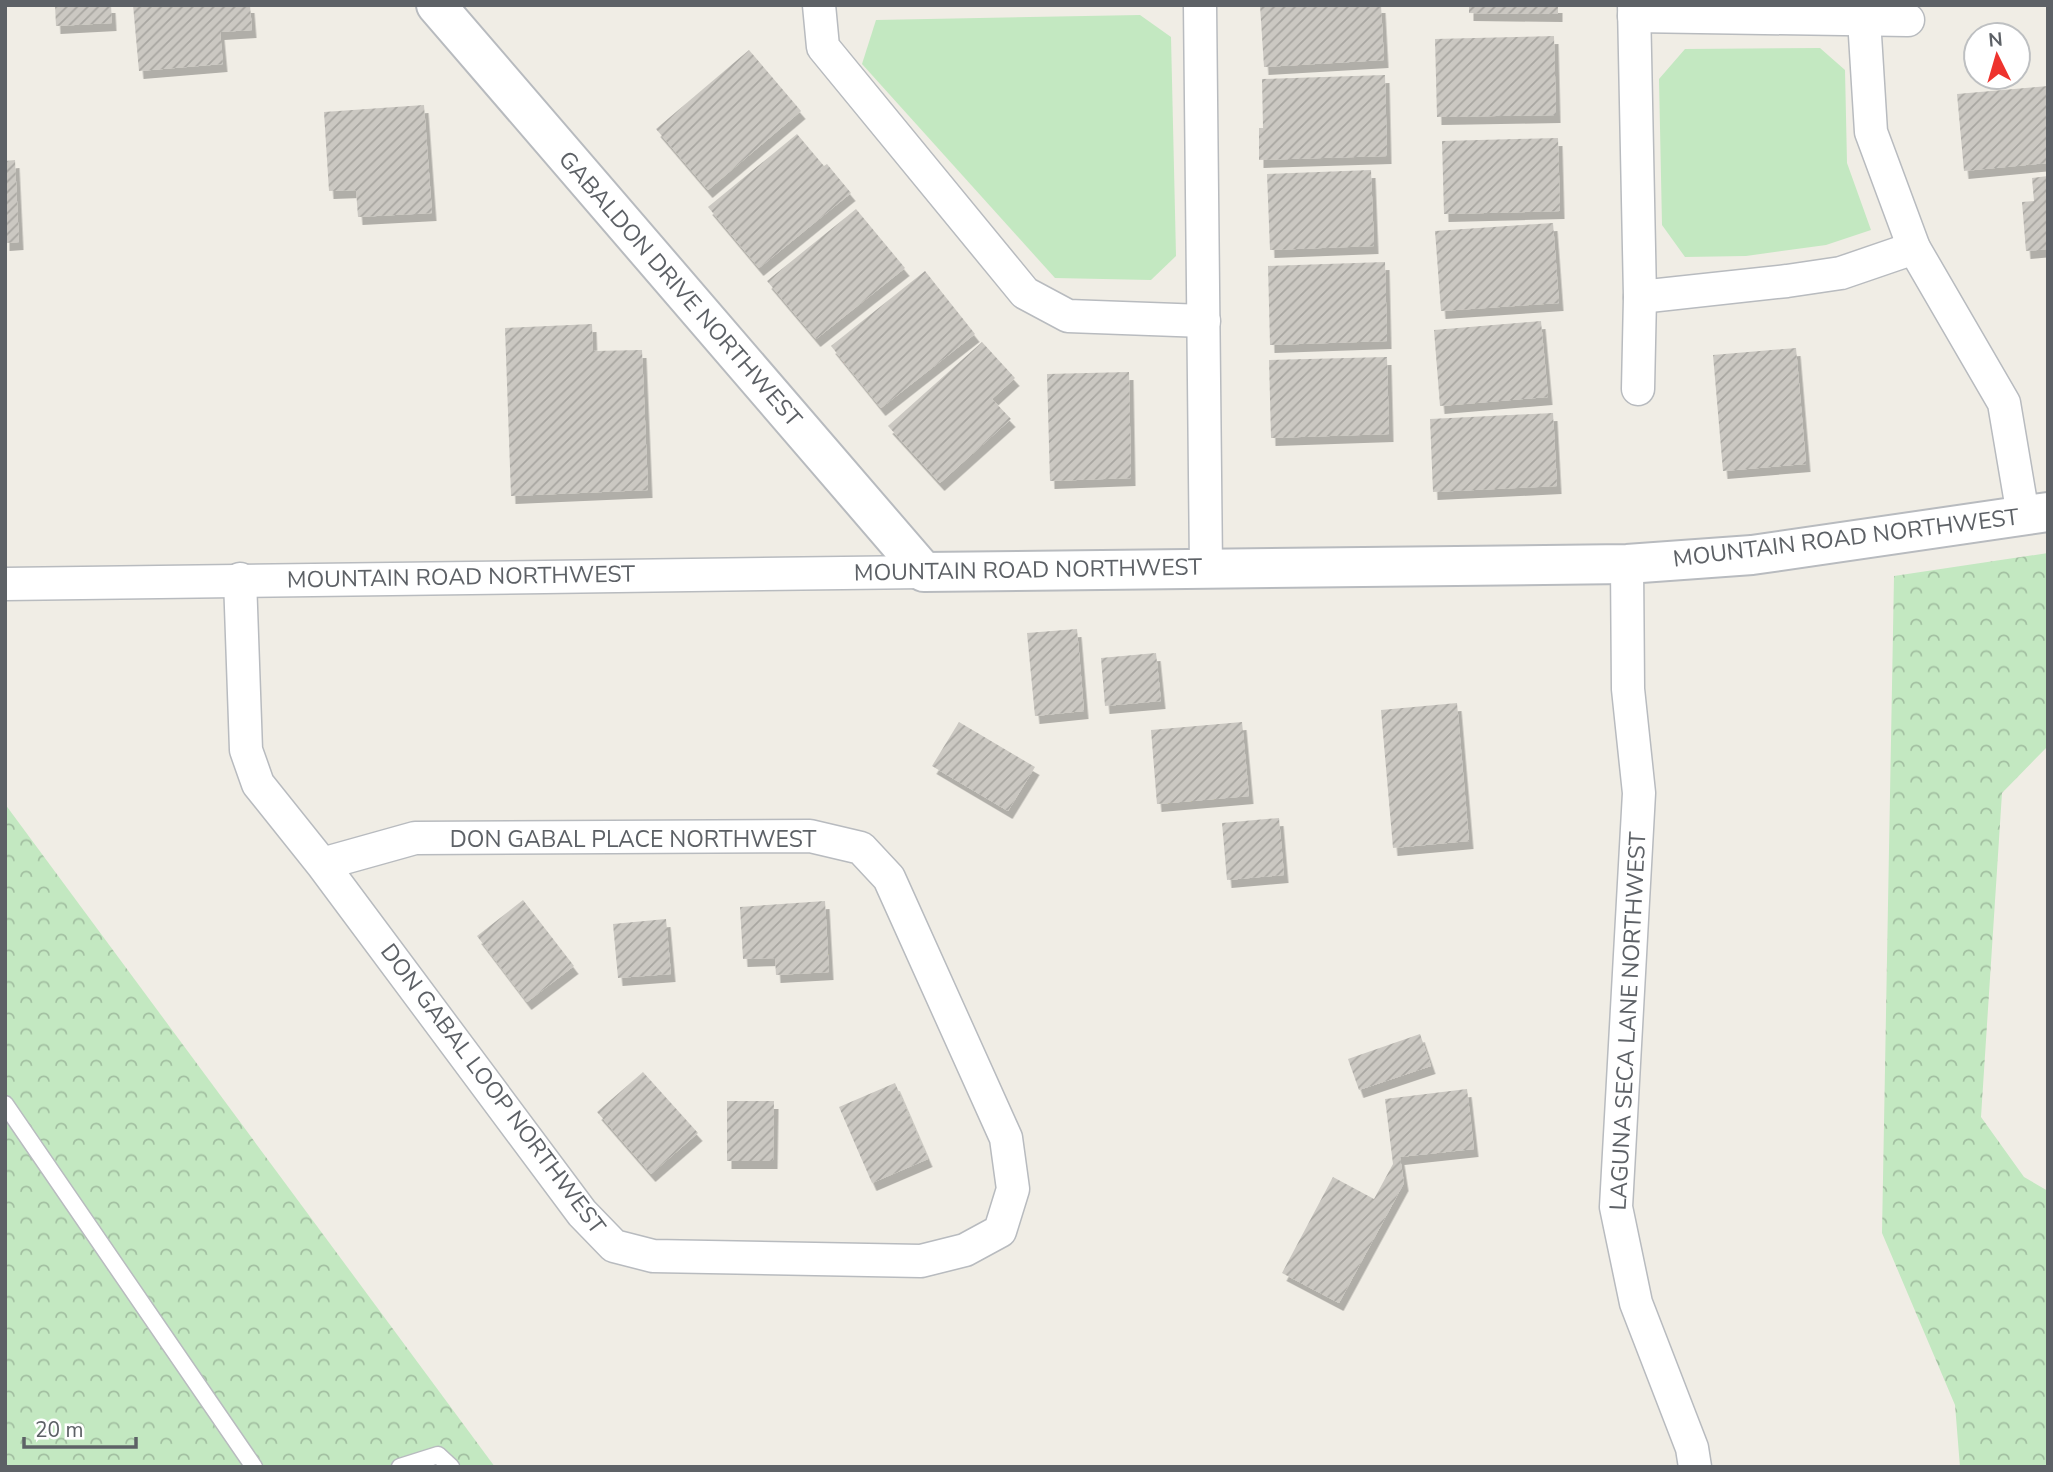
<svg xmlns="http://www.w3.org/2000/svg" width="2053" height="1472" viewBox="0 0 2053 1472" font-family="'Nunito Sans',sans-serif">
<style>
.green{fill:#c3e8c1}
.forest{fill:url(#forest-crowns)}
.building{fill:url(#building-hatch);filter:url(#shadow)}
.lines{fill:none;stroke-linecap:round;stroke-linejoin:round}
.service-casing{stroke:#b8bbbf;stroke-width:19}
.minor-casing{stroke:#b8bbbf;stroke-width:35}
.tertiary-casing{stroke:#b8bbbf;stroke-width:42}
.service{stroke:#fff;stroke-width:16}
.minor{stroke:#fff;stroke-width:32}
.tertiary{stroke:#fff;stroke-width:38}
.labels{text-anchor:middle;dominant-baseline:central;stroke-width:6;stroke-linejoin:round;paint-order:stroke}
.street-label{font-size:23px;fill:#5d6166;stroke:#fff}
</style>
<defs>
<pattern id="forest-crowns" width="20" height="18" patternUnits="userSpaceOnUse" patternTransform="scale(1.75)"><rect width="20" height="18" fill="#c3e8c1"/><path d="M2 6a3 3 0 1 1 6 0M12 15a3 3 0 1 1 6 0" fill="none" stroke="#a2bfa1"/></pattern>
<pattern id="building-hatch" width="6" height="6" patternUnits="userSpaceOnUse" patternTransform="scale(1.75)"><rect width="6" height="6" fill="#cbc8c2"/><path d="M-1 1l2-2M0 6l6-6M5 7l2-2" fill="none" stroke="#a8a6a1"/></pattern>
<filter id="shadow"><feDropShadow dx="4.5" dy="8" stdDeviation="0" flood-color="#0004"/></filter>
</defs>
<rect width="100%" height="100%" fill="#f0ede5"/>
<g class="green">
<path d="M1140,15L1171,37L1176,256L1151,280L1055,278L862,64L876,20Z"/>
<path d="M1820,48L1845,70L1847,163L1871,230L1826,245L1746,256L1685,257L1662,225L1659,79L1685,49Z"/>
</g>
<g class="forest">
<path d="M2048,553V746L2002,793L1981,1117L2024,1177L2048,1191V1467H1960L1955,1405L1882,1233L1894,576Z"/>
<path d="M5,804L495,1467H5Z"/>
</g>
<g class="building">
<path d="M55,5H111L112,23L56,26Z"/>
<path d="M133,5H250L252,30L220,32L223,64L139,71Z"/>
<path d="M1260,5H1381L1384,60L1264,67Z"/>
<path d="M1469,5H1558V14L1469,13Z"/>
<path d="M1554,36L1556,115L1437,117L1435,39Z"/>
<path d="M749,50L801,111L708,190L656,129Z"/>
<path d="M1385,75L1387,156L1259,160V128H1263L1262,79Z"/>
<path d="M2048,86V163L1964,171L1957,94Z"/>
<path d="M424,105L432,213L358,217L356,190L329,191L324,112Z"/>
<path d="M797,134L824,166L827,164L851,193L759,268L708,207Z"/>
<path d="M1558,138L1560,211L1444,214L1442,141Z"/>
<path d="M15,160L19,242L5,243V161Z"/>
<path d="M1371,170L1374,246L1270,250L1267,174Z"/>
<path d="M2048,176V249L2026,251L2022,202L2034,201L2032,178Z"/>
<path d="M856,209L905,268L816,339L767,281Z"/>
<path d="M1553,223L1559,303L1441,311L1435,231Z"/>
<path d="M1385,262L1387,341L1270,345L1268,266Z"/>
<path d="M925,271L975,334L881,408L831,346Z"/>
<path d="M1541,321L1548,397L1440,406L1434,330Z"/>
<path d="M592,324L593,351L642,350L648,490L511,496L505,328Z"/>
<path d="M982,342L1015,378L992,399L1011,419L940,483L888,426Z"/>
<path d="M1796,348L1806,464L1723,471L1713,355Z"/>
<path d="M1387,357L1389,434L1271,438L1269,360Z"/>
<path d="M1129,372L1131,478L1050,481L1047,374Z"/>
<path d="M1553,413L1557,486L1433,492L1430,419Z"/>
<path d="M1077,629L1084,711L1035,716L1027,633Z"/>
<path d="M1156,653L1161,701L1105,706L1101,658Z"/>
<path d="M1457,703L1469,841L1393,848L1381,710Z"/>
<path d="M959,722L1035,767L1008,811L932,766Z"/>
<path d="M1242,722L1249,796L1157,804L1151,730Z"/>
<path d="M1279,818L1284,875L1227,880L1222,823Z"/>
<path d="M523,900L574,966L527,1002L477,936Z"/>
<path d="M825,901L829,972L776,975L775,958L743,959L740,907Z"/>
<path d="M666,919L671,974L618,978L613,924Z"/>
<path d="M1420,1034L1431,1066L1359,1090L1348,1059Z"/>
<path d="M643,1072L698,1133L651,1174L597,1112Z"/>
<path d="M895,1083L928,1159L872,1183L839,1107Z"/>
<path d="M1467,1089L1474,1149L1400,1157L1404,1183L1339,1303L1282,1273L1333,1177L1374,1199L1393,1164L1385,1099Z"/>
<path d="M727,1101H774L773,1161H727Z"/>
</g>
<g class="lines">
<defs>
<g id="service">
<path d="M5,1104L254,1467"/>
<path d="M400,1467L438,1455L451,1467"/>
</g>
<g id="minor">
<path d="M819,5L823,47L1025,293L1068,316L1204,321"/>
<path d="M1200,5L1206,568"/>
<path d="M1634,5L1640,297L1638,389"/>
<path d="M1634,16L1908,20"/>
<path d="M1864,19L1871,132L1914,248L2004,403L2023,515"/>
<path d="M1640,297L1787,281L1841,273L1914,248"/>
<path d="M1627,564L1628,689L1639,793L1616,1207L1636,1303L1692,1448L1695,1467"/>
<path d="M240,579L246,750L258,784L322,864L582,1213L614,1246L653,1256L921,1261L965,1250L1000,1231L1013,1189L1006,1138L889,878L861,848L810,836L415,838L322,864"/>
<path d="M5,584L924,572"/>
</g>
<path id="tertiary" d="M436,5L924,572L1627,564L1752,555L2048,512"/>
</defs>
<use href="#service" class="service-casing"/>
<use href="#minor" class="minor-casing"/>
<use href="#tertiary" class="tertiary-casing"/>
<use href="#service" class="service"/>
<use href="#minor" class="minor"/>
<use href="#tertiary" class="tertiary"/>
</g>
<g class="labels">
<g class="street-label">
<text transform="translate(680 289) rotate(49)">GABALDON DRIVE NORTHWEST</text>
<text transform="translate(1846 538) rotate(-7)">MOUNTAIN ROAD NORTHWEST</text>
<text transform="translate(1028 570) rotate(-1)">MOUNTAIN ROAD NORTHWEST</text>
<text transform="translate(461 577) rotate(-1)">MOUNTAIN ROAD NORTHWEST</text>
<text x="633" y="839">DON GABAL PLACE NORTHWEST</text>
<text transform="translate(1628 1021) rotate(-87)">LAGUNA SECA LANE NORTHWEST</text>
<text transform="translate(493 1089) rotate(53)">DON GABAL LOOP NORTHWEST</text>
</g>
</g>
<rect width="2053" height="1472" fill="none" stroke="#5d6166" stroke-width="14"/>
<g transform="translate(1997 56) rotate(355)"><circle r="33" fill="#ffffff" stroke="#bec0c2" stroke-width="2"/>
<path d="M0-5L12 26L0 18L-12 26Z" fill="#ee332d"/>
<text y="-10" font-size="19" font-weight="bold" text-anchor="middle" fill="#5d6166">N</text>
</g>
<path d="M24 1437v10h112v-10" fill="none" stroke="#5d6166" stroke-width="3.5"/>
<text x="35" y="1437" font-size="21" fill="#5d6166" stroke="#ffffff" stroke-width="5" paint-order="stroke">20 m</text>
</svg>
